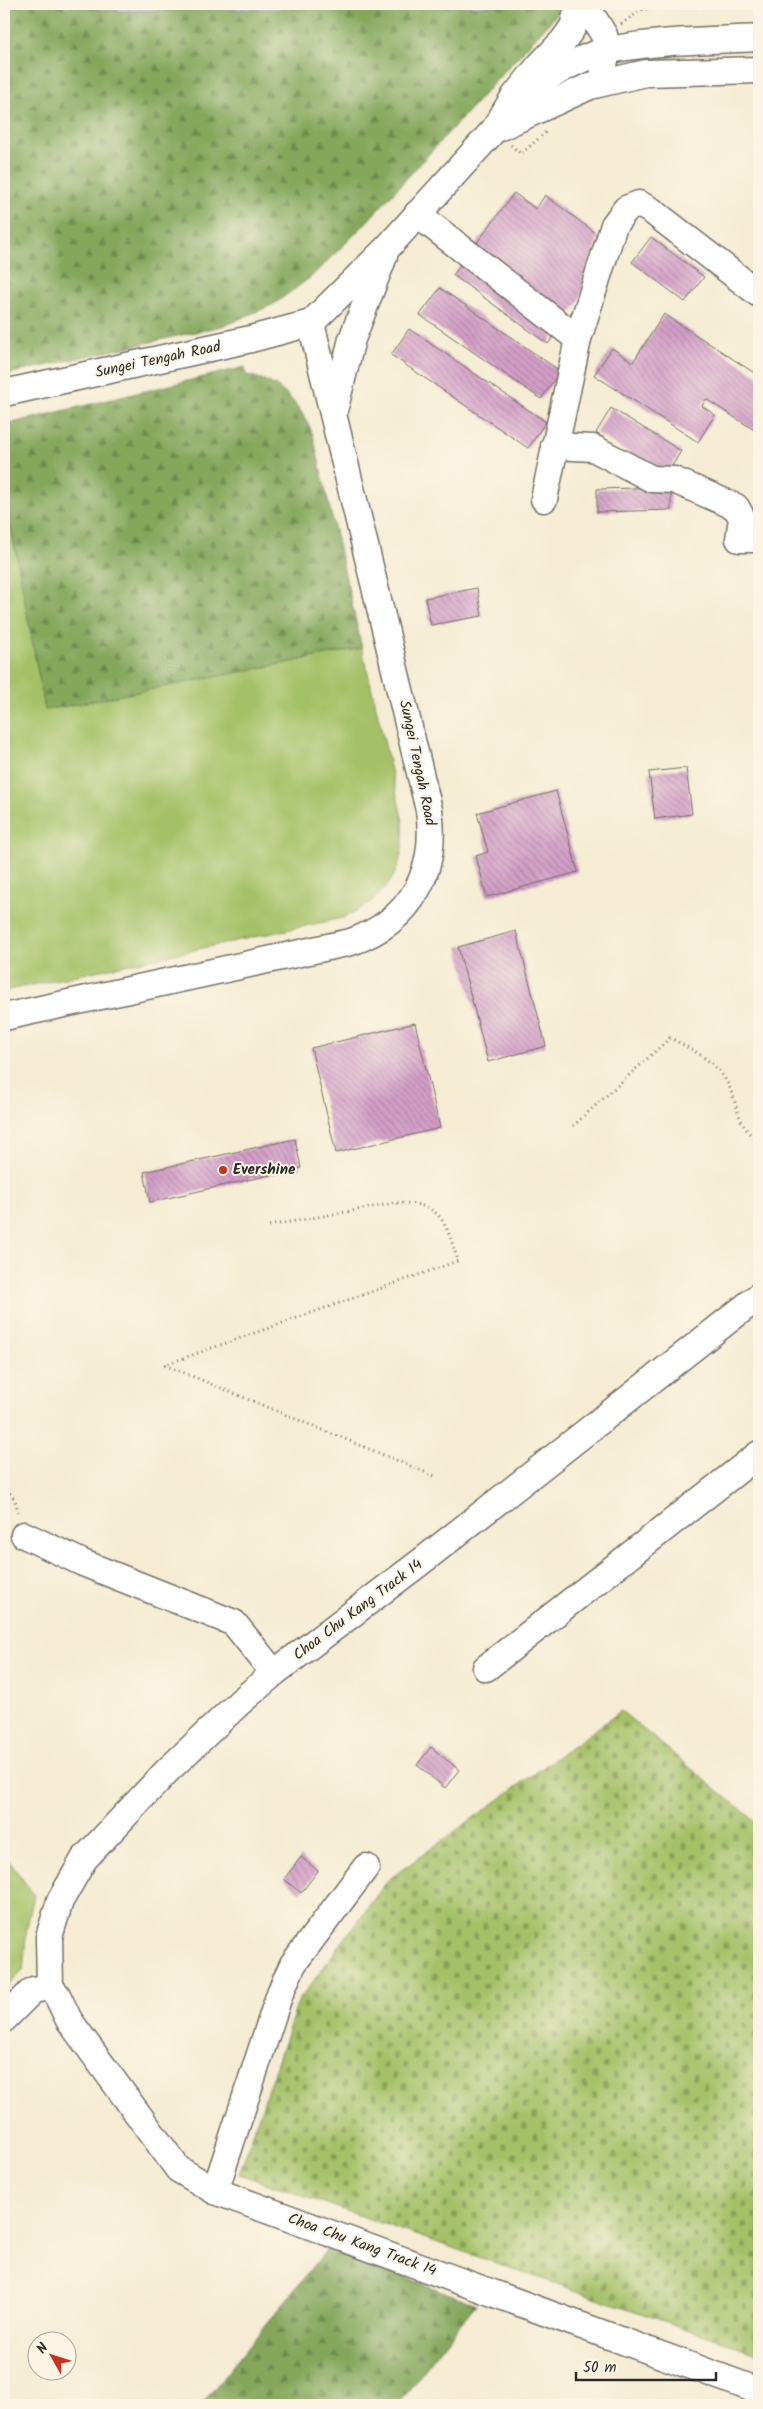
<svg xmlns="http://www.w3.org/2000/svg" width="763" height="2409" viewBox="0 0 763 2409" font-family="Kalam,sans-serif">
<style>
.industrial{fill:url(#industrial-furrows)}
.grass{fill:#a5c168;stroke:#68764a}
.forest{fill:url(#forest-firs);stroke:#586944}
.cemetery{fill:url(#cemetery-stones);stroke:#68764a}
.building{fill:url(#building-back-hatch)}
.lines{fill:none;stroke-linecap:round;stroke-linejoin:round}
.minor-casing{stroke:#726f66;stroke-width:29}
.path{stroke:#726f66;stroke-width:3;stroke-dasharray:1 4;stroke-linecap:butt}
.minor{stroke:#fff;stroke-width:26}
.poi-dot{fill:#c8321e;stroke:#fcf5e5;stroke-width:2}
.labels{text-anchor:middle;dominant-baseline:central;stroke-width:4;stroke-linejoin:round;paint-order:stroke}
.street-label{font-size:15px;fill:#2b2b2b;stroke:#fcf5e5}
.poi-label{font-size:15px;font-weight:bold;fill:#2b2b2b;stroke:#fcf5e5;text-anchor:start}
</style>
<defs>
<pattern id="industrial-furrows" width="10" height="10" patternUnits="userSpaceOnUse" patternTransform="scale(1.25)"><rect width="10" height="10" fill="#c9bfd8"/><path d="M-1 1l2-2M0 10L10 0M9 11l2-2" fill="none" stroke="#ada4ba"/></pattern>
<pattern id="forest-firs" width="22" height="20" patternUnits="userSpaceOnUse" patternTransform="scale(1.25)"><rect width="22" height="20" fill="#84a75c"/><path d="M5 1l3.5 6h-7zM16 11l3.5 6h-7z" fill="#6c884c"/></pattern>
<pattern id="cemetery-stones" width="16" height="16" patternUnits="userSpaceOnUse" patternTransform="scale(1.25)"><rect width="16" height="16" fill="#a5c168"/><path d="M2 7V4a2 2 0 0 1 4 0v3zM10 15v-3a2 2 0 0 1 4 0v3z" fill="#879d56"/></pattern>
<pattern id="building-back-hatch" width="6" height="6" patternUnits="userSpaceOnUse" patternTransform="scale(1.25)"><rect width="6" height="6" fill="#d39fc8"/><path d="M-1 5l2 2M0 0l6 6M5-1l2 2" fill="none" stroke="#ab82a3"/></pattern>
</defs>
<rect width="100%" height="100%" fill="#fcf5e5"/>
<filter id="ink" filterUnits="userSpaceOnUse"><feTurbulence type="fractalNoise" baseFrequency=".02" numOctaves="2"/><feDisplacementMap in="SourceGraphic" scale="10" xChannelSelector="R" yChannelSelector="G"/><feConvolveMatrix kernelMatrix="1 2 1 2 8 2 1 2 1" color-interpolation-filters="sRGB"/></filter>
<filter id="wash" filterUnits="userSpaceOnUse"><feTurbulence type="fractalNoise" baseFrequency=".0096" numOctaves="4" result="noise"/><feDisplacementMap in="SourceGraphic" scale="20" xChannelSelector="R" yChannelSelector="G"/><feGaussianBlur stdDeviation="1.12" result="paint"/><feColorMatrix in="noise" values="0 0 0 0 0 0 0 0 0 0 0 0 0 0 0 0 0 1.4 0 .05"/><feComposite in="paint" operator="in"/></filter>
<g filter="url(#wash)">
<rect width="100%" height="100%" fill="#f5ecd3"/>
<path class="industrial" d="M38,4H555L556,5L121,11Z"/>
<g class="grass">
<path d="M4,488L45,710L362,648L403,821C406,870 388,898 342,918L4,991Z"/>
<path d="M4,1854L34,1895L27,1927L23,1971L4,1990Z"/>
</g>
<g class="forest">
<path d="M4,4H38L121,11L556,5L558,13L362,227L311,277L274,304L226,325L4,375Z"/>
<path d="M245,367L246,375C280,380 301,405 313,435L362,648L45,710L4,488V425Z"/>
<path d="M328,2248L476,2304L397,2405H201Z"/>
</g>
<path class="cemetery" d="M621,1711L759,1824V2354L239,2174L298,2002L388,1880Z"/>
<g id="blocks">
<g class="building">
<path d="M514,193L536,209L545,195L594,232L598,238L578,303L548,344L453,275Z"/>
<path d="M651,237L704,277L685,302L632,262Z"/>
<path d="M440,288L560,371L541,399L420,315Z"/>
<path d="M664,314L759,376V433L706,399L702,406L715,415L698,442L594,375L612,348L633,362Z"/>
<path d="M409,329L546,422L528,448L391,355Z"/>
<path d="M611,408L681,451L666,476L596,433Z"/>
<path d="M671,487V510L597,512V489Z"/>
<path d="M477,588L482,616L431,625L425,598Z"/>
<path d="M686,768L692,814L655,819L649,772Z"/>
<path d="M556,791L578,872L487,897L476,856L488,852L477,813Z"/>
<path d="M516,931L546,1046L488,1062L458,947Z"/>
<path d="M415,1023L440,1128L336,1153L311,1048Z"/>
<path d="M295,1139L301,1168L150,1202L144,1172Z"/>
<path d="M431,1747L459,1770L445,1788L417,1765Z"/>
<path d="M301,1857L318,1871L301,1893L284,1879Z"/>
</g>
</g>
</g>
<g filter="url(#ink)">
<use href="#blocks" fill-opacity="0" stroke="#726f66" stroke-width="1"/>
<g class="lines">
<defs>
<g id="minor">
<path d="M585,4L604,35L608,50L603,67"/>
<path d="M530,88C554,73 582,56 610,50C659,40 710,41 759,38"/>
<path d="M494,130L590,86L646,73L759,70"/>
<path d="M417,214L578,339"/>
<path d="M4,393L251,339L311,323L387,248L494,130L514,97L539,66L563,41L573,27L579,4"/>
<path d="M334,411L352,339L384,256"/>
<path d="M554,446L593,448L652,479L674,480L736,507L742,518L739,539H759"/>
<path d="M544,499L578,339L614,225L626,209L639,204L652,211L759,294"/>
<path d="M4,1017L351,942C411,921 438,872 429,810L311,323"/>
<path d="M759,1296L422,1561L274,1673L240,1702L167,1771L84,1859L60,1901L49,1937L50,1987L57,1995L69,2020L178,2169L215,2191L759,2391"/>
<path d="M24,1535L83,1563L234,1623L274,1673"/>
<path d="M486,1668L759,1454"/>
<path d="M4,2019L33,1990L50,1987"/>
<path d="M215,2191L280,1993L293,1964L366,1867"/>
</g>
</defs>
<use href="#minor" class="minor-casing"/>
<g class="path">
<path d="M621,24L643,9L759,5"/>
<path d="M511,145L521,154L546,132"/>
<path d="M573,1126L670,1038C691,1049 711,1058 725,1079C738,1099 736,1128 759,1141"/>
<path d="M164,1365L458,1261C445,1221 442,1202 395,1203L268,1226"/>
<path d="M165,1365L437,1477"/>
<path d="M4,1485L15,1500L19,1515"/>
</g>
<use href="#minor" class="minor"/>
</g>
</g>
<circle class="poi-dot" cx="223" cy="1170" r="5"/>
<g class="labels">
<g class="street-label">
<text transform="translate(158 360) rotate(-12)">Sungei Tengah Road</text>
<text transform="translate(417 763) rotate(78)">Sungei Tengah Road</text>
<text transform="translate(358 1610) rotate(-37)">Choa Chu Kang Track 14</text>
<text transform="translate(362 2245) rotate(20)">Choa Chu Kang Track 14</text>
</g>
<g class="poi-label">
<text x="233" y="1170">Evershine</text>
</g>
</g>
<rect width="763" height="2409" fill="none" stroke="#fcf5e5" stroke-width="20"/>
<g transform="translate(52 2356) rotate(309)"><circle r="24" fill="#fcf5e5" stroke="#a8a49b"/>
<path d="M0-4L9 19L0 12L-9 19Z" fill="#c8321e"/>
<text y="-8" font-size="14" font-weight="bold" text-anchor="middle" fill="#2b2b2b">N</text>
</g>
<path d="M576 2372v8h140v-8" fill="none" stroke="#2b2b2b" stroke-width="2.5"/>
<text x="583" y="2372" font-size="15" fill="#2b2b2b" stroke="#fcf5e5" stroke-width="4" paint-order="stroke">50 m</text>
</svg>
